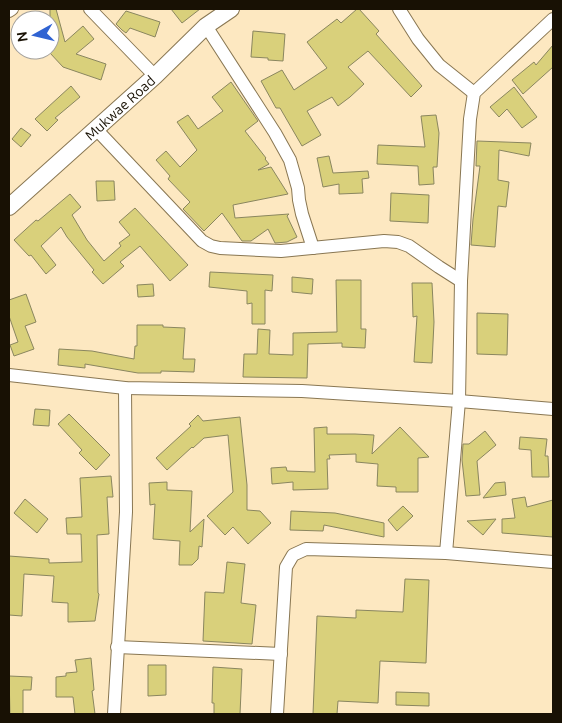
<svg xmlns="http://www.w3.org/2000/svg" width="562" height="723" viewBox="0 0 562 723" font-family="Ubuntu,sans-serif">
<style>
.building{fill:#d9d07b;stroke:#8a865f}
.lines{fill:none;stroke-linecap:round;stroke-linejoin:round}
.minor-casing{stroke:#897753;stroke-width:14}
.tertiary-casing{stroke:#897753;stroke-width:18}
.minor{stroke:#fff;stroke-width:12}
.tertiary{stroke:#fff;stroke-width:16}
.labels{text-anchor:middle;dominant-baseline:central;stroke-width:4;stroke-linejoin:round;paint-order:stroke}
.street-label{font-size:14px;fill:#181104;stroke:#fff}
</style>
<rect width="100%" height="100%" fill="#fde8c1"/>
<g class="building">
<path d="M50,9H56L65,42L83,26L94,39L76,54L106,64L101,80L63,67L50,53Z"/>
<path d="M171,9H200L182,23Z"/>
<path d="M357,9H359L379,31L376,34L422,86L411,97L368,51L348,67L364,84L350,97L338,106L332,97L307,111L321,135L302,146L280,108H276L261,81L282,70L294,90L327,68L307,42L337,19L341,23Z"/>
<path d="M126,11L160,22L155,37L130,28L126,33L122,30L116,24Z"/>
<path d="M253,31L285,34L283,61L268,60V58L251,57Z"/>
<path d="M553,45V67L523,94L512,80L534,62L536,65Z"/>
<path d="M231,82L258,121L245,131L266,158L265,159L269,164L258,170L271,167L288,194L233,205L235,218L289,214L287,216L297,237L287,242L275,243L268,229L251,241H242L222,213L204,231L183,209L190,202L168,179L170,176L156,160L166,151L180,167L197,150L177,122L188,115L198,129L223,111L212,97Z"/>
<path d="M71,86L80,97L55,118L58,120L47,131L35,119Z"/>
<path d="M514,87L537,117L522,128L507,109L499,117L490,107Z"/>
<path d="M436,115L439,133L437,167H433L434,184L419,185L418,166L377,164L378,145L425,147L421,116Z"/>
<path d="M21,128L31,135L21,147L12,139Z"/>
<path d="M477,141L531,143L529,156L499,150L498,180L509,182L506,207L498,206L495,247L471,245L473,219L480,166H476Z"/>
<path d="M329,156L333,173L368,171L369,178L362,179L363,193L339,194V184L323,187L317,158Z"/>
<path d="M96,181H114L115,200L97,201Z"/>
<path d="M391,193L429,195L428,223L390,221Z"/>
<path d="M70,194L81,207L72,215L87,240L104,261L121,246L119,243L130,235L119,222L135,208L188,265L170,281L140,246L120,262L124,266L103,284L92,272L94,270L67,237L61,227L41,246L56,265L46,274L31,255L29,256L14,240L36,220L38,221Z"/>
<path d="M210,272L273,275L272,291L265,290V324H252V303L247,304V291L209,287Z"/>
<path d="M292,277L313,279L312,294L292,292Z"/>
<path d="M336,280H361V329H366L365,348L342,347V343L308,344L307,378L243,377L244,354H257L258,329L270,330L269,354L293,355V333L337,332Z"/>
<path d="M412,283H432L434,322L432,363L414,362L417,316L413,317Z"/>
<path d="M153,284L154,296L138,297L137,285Z"/>
<path d="M26,294L36,322L25,326L34,349L14,356L10,345L18,342L9,316V300Z"/>
<path d="M477,313L508,314L507,355L477,354Z"/>
<path d="M137,325H163V327L185,328L183,359H195L194,372L161,371V373H138L85,364V368L58,365L59,349L92,351L134,359L135,346H137Z"/>
<path d="M35,409L50,410L49,426L33,425Z"/>
<path d="M69,414L110,455L96,470L79,453L82,450L58,424Z"/>
<path d="M198,415L203,421L240,417L247,485V510L260,511L271,523L248,544L233,527L225,535L207,516L233,492L228,435L204,438L193,448L192,447L167,470L156,458L191,426L189,424Z"/>
<path d="M327,427V434H355L374,435L372,454L400,427L429,457L418,458V492H396V487L377,486L378,464L356,462V454L329,455L330,459H327L328,489L293,490V482L272,484L271,468L286,467L287,471L315,472L314,428Z"/>
<path d="M485,431L496,445L477,461L480,495L466,496L462,460L463,444H469Z"/>
<path d="M520,437L547,439L545,456H548L549,477H532L531,450L519,449Z"/>
<path d="M111,476L113,497H107L109,534L97,535L98,593L99,594L95,621L68,622V603L52,602L54,576L24,574L22,616L9,615V556L49,559V563L82,562L81,534H67L66,518L82,517L80,478Z"/>
<path d="M167,482V490L192,491L190,532L204,519L202,547L199,546L198,559L192,565H179L180,541L153,539L155,504L150,505L149,483Z"/>
<path d="M505,482L506,495L483,498L495,483Z"/>
<path d="M525,497L527,507L553,500V537L502,533V519L515,518L512,499Z"/>
<path d="M25,499L48,519L37,533L14,513Z"/>
<path d="M403,506L413,516L397,531L388,520Z"/>
<path d="M291,511L335,513L384,523V537L324,525L323,531L290,530Z"/>
<path d="M496,519L483,535L467,521Z"/>
<path d="M227,562L245,564L241,603L256,605L252,644L203,641L205,592L224,593Z"/>
<path d="M405,579L429,580L426,663L380,661L378,703L338,701L337,714H313L317,616L356,618V610L403,612Z"/>
<path d="M91,658L94,690L92,691L95,714H75L73,697H56V677L66,676V673L77,672L75,660Z"/>
<path d="M148,665H166V695L148,696Z"/>
<path d="M213,667L242,669L240,714H214V703H212Z"/>
<path d="M9,676L32,677L31,690H23V714H10Z"/>
<path d="M396,692L429,693V706L396,705Z"/>
</g>
<g class="lines">
<defs>
<g id="minor">
<path d="M90,9L155,76"/>
<path d="M399,9L418,39L439,65L474,93"/>
<path d="M9,11L12,9"/>
<path d="M206,26L275,133L290,160L298,188L299,200L302,214L313,248"/>
<path d="M96,129L202,241L211,246L220,248L281,251L384,241L398,242L409,246L439,267L461,281"/>
<path d="M9,375L125,388L302,391L459,401L553,409"/>
<path d="M446,553L459,401L461,281L470,119L474,93L553,19"/>
<path d="M117,647L281,654"/>
<path d="M114,714L126,512L125,388"/>
<path d="M277,714L286,567L293,555L306,549L446,553L553,562"/>
</g>
<path id="tertiary" d="M9,207L155,76L206,26L231,9"/>
</defs>
<use href="#minor" class="minor-casing"/>
<use href="#tertiary" class="tertiary-casing"/>
<use href="#minor" class="minor"/>
<use href="#tertiary" class="tertiary"/>
</g>
<g class="labels">
<g class="street-label">
<text transform="translate(120 108) rotate(-42)">Mukwae Road</text>
</g>
</g>
<rect width="562" height="723" fill="none" stroke="#181104" stroke-width="20"/>
<g transform="translate(35 35) rotate(262)"><circle r="24" fill="#ffffff" stroke="#a3a09b"/>
<path d="M0-4L9 19L0 12L-9 19Z" fill="#3063d2"/>
<text y="-8" font-size="14" font-weight="bold" text-anchor="middle" fill="#181104">N</text>
</g>
</svg>
